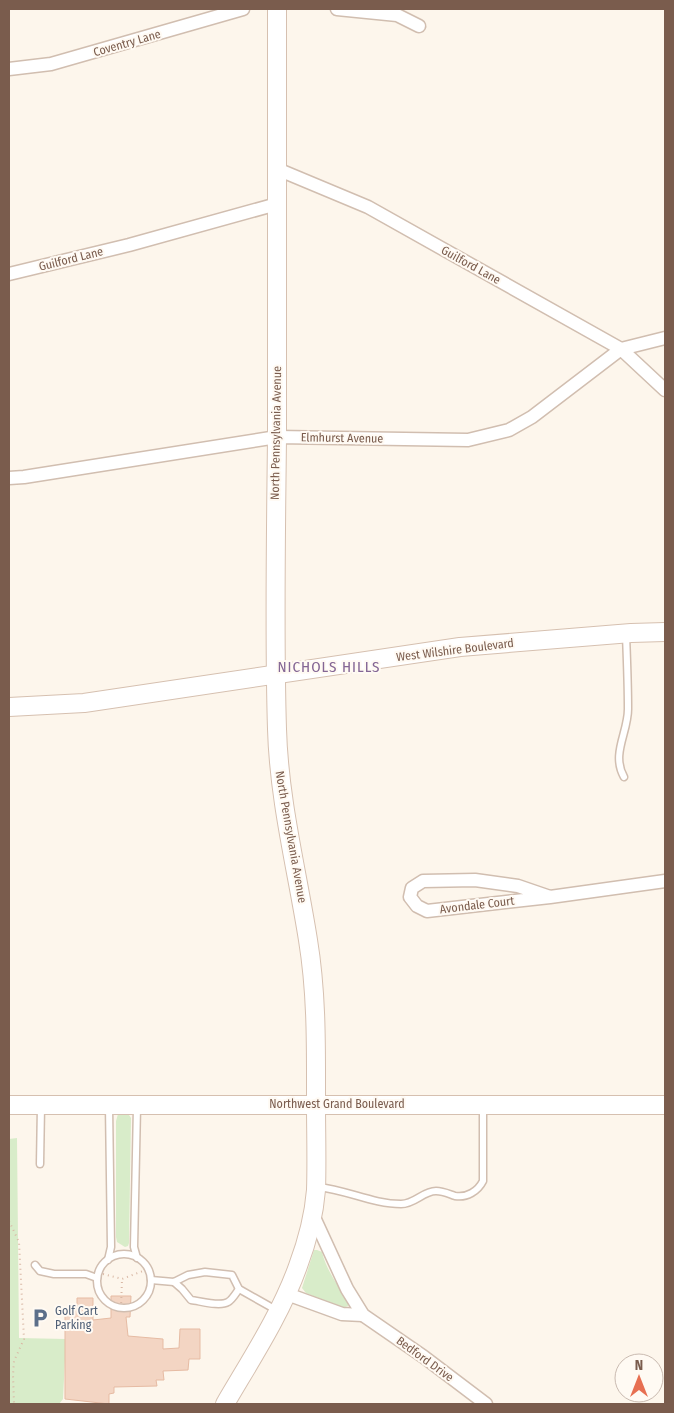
<svg xmlns="http://www.w3.org/2000/svg" width="674" height="1413" viewBox="0 0 674 1413" font-family="'Fira Sans Condensed',sans-serif">
<style>
.green{fill:#d8ecc9}
.building{fill:#f3d5c3;stroke:#e6bba3}
.lines{fill:none;stroke-linecap:round;stroke-linejoin:round}
.lane-casing{stroke:#d1beb0;stroke-width:9}
.street-casing{stroke:#d1beb0;stroke-width:15}
.secondary-casing{stroke:#d6c0b0;stroke-width:20}
.path{stroke:#d9b8a5;stroke-width:2;stroke-dasharray:1 4;stroke-linecap:butt}
.lane{stroke:#fff;stroke-width:6}
.street{stroke:#fff;stroke-width:12}
.secondary{stroke:#fff;stroke-width:18}
.labels{text-anchor:middle;dominant-baseline:central;stroke-width:4;stroke-linejoin:round;paint-order:stroke}
.street-label{font-size:12px;fill:#7a5c4d;stroke:#fffaf3}
.service-label{font-size:12px;fill:#4e5e75;stroke:#fffaf3;text-anchor:start}
.quarter-label{font-size:15px;letter-spacing:1px;fill:#846695;stroke:#fffaf3}
</style>
<rect width="100%" height="100%" fill="#fdf6ec"/>
<g class="green">
<path d="M122,1112H127L131,1118L129,1243L128,1246L125,1247L117,1242L116,1237V1121L118,1114Z"/>
<path d="M17,1138L19,1338L66,1339L63,1399L59,1404H9V1139Z"/>
<path d="M314,1250H317L322,1252C326,1270 339,1287 349,1303L348,1306L342,1308L306,1293L302,1288Z"/>
</g>
<path class="building" d="M111,1296H131L130,1317H126L128,1336L163,1339V1349L179,1348L180,1329H200V1359H189L188,1370L163,1371L164,1380H156L157,1386L114,1387V1393L109,1394V1404L65,1399V1309H77V1298H93V1320L111,1318Z"/>
<g class="lines">
<defs>
<g id="lane">
<path d="M624,777C611,754 628,733 628,709C628,684 627,660 626,635"/>
<path d="M137,1107L134,1247L137,1258"/>
<path d="M40,1164L41,1106"/>
<path d="M318,1187C347,1190 373,1204 401,1204C415,1204 423,1191 436,1191C443,1191 449,1194 455,1196C467,1198 478,1191 483,1181V1106"/>
<circle cx="124" cy="1281" r="27"/>
<path d="M108,1260L111,1247L109,1106"/>
<path d="M35,1265L40,1271L54,1274H86L97,1278"/>
<path d="M151,1280L174,1282L188,1275L205,1272L232,1275L239,1289L278,1311"/>
<path d="M174,1282L182,1289L191,1300C200,1301 220,1307 228,1302C232,1300 236,1293 239,1289"/>
</g>
<g id="street">
<path d="M337,9L397,15L419,26"/>
<path d="M9,69L51,64L243,9"/>
<path d="M277,169L368,207L621,349L665,338"/>
<path d="M9,274L129,245L277,204"/>
<path d="M9,478L24,477L277,437L468,440L509,430L532,417L621,349L665,390"/>
<path d="M550,897L518,886L475,880L423,881L412,888L410,897L417,906L427,911L550,897L665,881"/>
<path d="M312,1213L347,1289L363,1315L424,1357L486,1404"/>
<path d="M287,1294L342,1314L363,1315"/>
</g>
<g id="secondary">
<path d="M9,707L84,703L460,647L631,633L665,632"/>
<path d="M9,1105H665"/>
<path d="M225,1404C250,1361 281,1314 298,1266C307,1242 314,1215 316,1190C317,1161 316,1132 316,1104C316,1049 317,995 308,940C297,870 279,801 277,729C274,632 276,534 277,437C278,294 277,151 277,9"/>
</g>
</defs>
<use href="#lane" class="lane-casing"/>
<use href="#street" class="street-casing"/>
<use href="#secondary" class="secondary-casing"/>
<g class="path">
<path d="M9,1221L19,1242L24,1339L14,1361L13,1375L14,1404"/>
<path d="M103,1274L122,1279L148,1269"/>
<path d="M121,1308L122,1279"/>
</g>
<use href="#lane" class="lane"/>
<use href="#street" class="street"/>
<use href="#secondary" class="secondary"/>
</g>
<defs>
<symbol id="parking-bare" viewBox="-9 -9 18 18"><path d="M-3.5-5.5H1a3.5 3.5 0 0 1 0 7H-1V5.5H-3.5ZM-1-3.4V-.6H.8a1.4 1.4 0 0 0 0-2.8Z" fill="#5c6f8a" stroke="#fffaf3" stroke-width="2.5" paint-order="stroke"/></symbol>
</defs>
<g fill-rule="evenodd">
<use href="#parking-bare" x="26" y="1304" width="28" height="28"/>
</g>
<g class="labels">
<g class="street-label">
<text transform="translate(127 43) rotate(-16)">Coventry Lane</text>
<text transform="translate(71 259) rotate(-14)">Guilford Lane</text>
<text transform="translate(471 265) rotate(29)">Guilford Lane</text>
<text transform="translate(276 433) rotate(-89)">North Pennsylvania Avenue</text>
<text transform="translate(342 438) rotate(1)">Elmhurst Avenue</text>
<text transform="translate(455 650) rotate(-7)">West Wilshire Boulevard</text>
<text transform="translate(291 837) rotate(80)">North Pennsylvania Avenue</text>
<text transform="translate(477 905) rotate(-7)">Avondale Court</text>
<text x="337" y="1104">Northwest Grand Boulevard</text>
<text transform="translate(425 1359) rotate(36)">Bedford Drive</text>
</g>
<g class="service-label">
<text x="55" y="1311">Golf Cart<tspan x="55" dy="14">Parking</tspan></text>
</g>
<g class="quarter-label">
<text x="329" y="667">NICHOLS HILLS</text>
</g>
</g>
<rect width="674" height="1413" fill="none" stroke="#7a5c4d" stroke-width="20"/>
<g transform="translate(639 1378)"><circle r="24" fill="#fffaf3" stroke="#cabbb1"/>
<path d="M0-4L9 19L0 12L-9 19Z" fill="#e76f51"/>
<text y="-8" font-size="14" font-weight="bold" text-anchor="middle" fill="#7a5c4d">N</text>
</g>
</svg>
